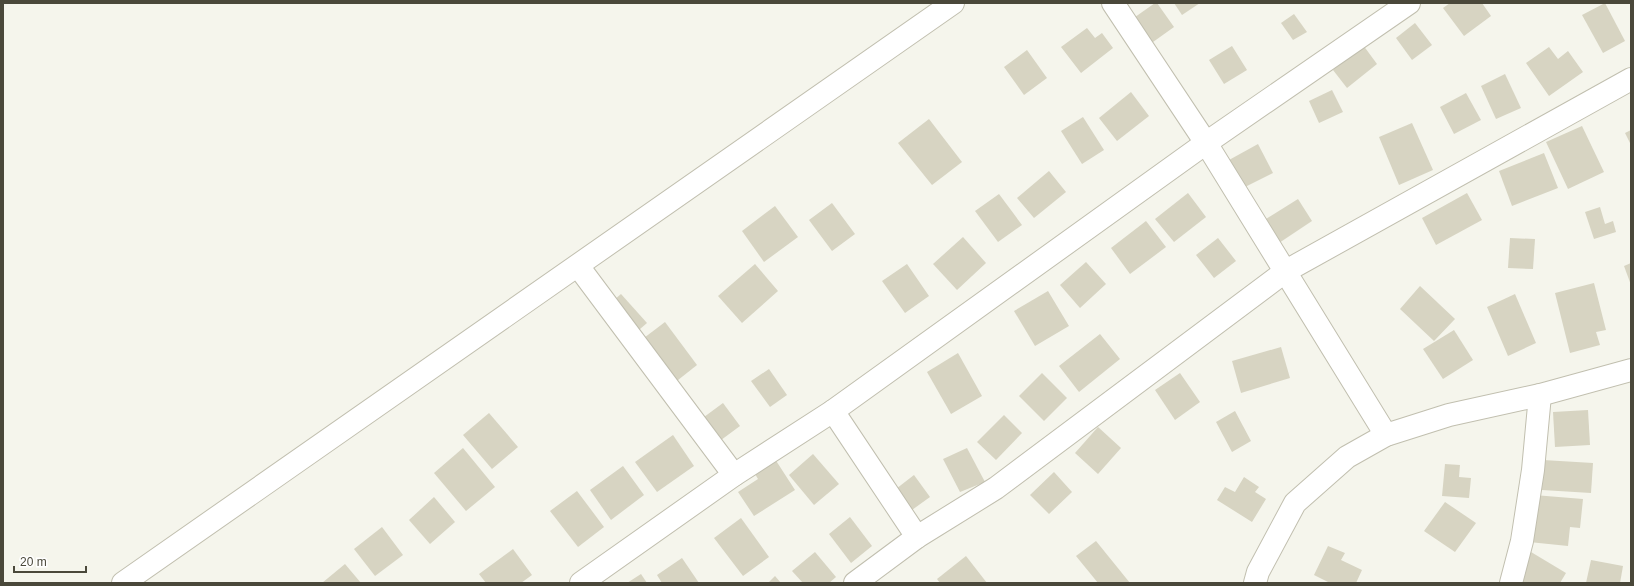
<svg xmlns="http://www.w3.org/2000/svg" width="1634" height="586" viewBox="0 0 1634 586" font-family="Helvetica,sans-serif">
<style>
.building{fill:#d7d4c2}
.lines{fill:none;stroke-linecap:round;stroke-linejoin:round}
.street-casing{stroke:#c1bfaf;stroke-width:24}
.street{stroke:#fff;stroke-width:22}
</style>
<rect width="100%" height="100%" fill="#f5f5ec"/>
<g class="building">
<path d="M1155,3H1157L1174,27L1146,47L1128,22Z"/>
<path d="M1174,3H1200L1182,15Z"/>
<path d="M1450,3H1482L1491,16L1464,36L1443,8Z"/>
<path d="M1605,3L1625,41L1603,53L1582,15Z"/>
<path d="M1294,14L1307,32L1293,40L1281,23Z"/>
<path d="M1415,23L1432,45L1412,60L1396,38Z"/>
<path d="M1087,28L1095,38L1102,33L1113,48L1081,73L1061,47Z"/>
<path d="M1363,45L1377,64L1347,88L1333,70Z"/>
<path d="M1232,46L1247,70L1224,84L1209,60Z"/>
<path d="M1549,47L1558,59L1568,51L1583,72L1549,96L1526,63Z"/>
<path d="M1027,50L1047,78L1024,95L1004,67Z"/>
<path d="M1505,74L1521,108L1496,119L1481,86Z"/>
<path d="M1332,90L1343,112L1319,123L1309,101Z"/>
<path d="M1131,92L1149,116L1117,141L1099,118Z"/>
<path d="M1466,93L1481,120L1454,134L1440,107Z"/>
<path d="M1083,117L1104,150L1082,164L1061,131Z"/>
<path d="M929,119L962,162L932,185L898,143Z"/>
<path d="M1412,123L1433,170L1399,185L1379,137Z"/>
<path d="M1582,126L1604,172L1568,189L1546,142Z"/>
<path d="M1631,130V145L1625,133Z"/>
<path d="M1258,144L1273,173L1243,188L1229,160Z"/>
<path d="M1544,153L1558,188L1512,206L1499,171Z"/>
<path d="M1049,171L1066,192L1034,218L1017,198Z"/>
<path d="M1188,193L1206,217L1174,242L1155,219Z"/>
<path d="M1467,193L1482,220L1436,245L1422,218Z"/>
<path d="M999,194L1022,225L998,242L975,211Z"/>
<path d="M1298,199L1312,221L1276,245L1261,222Z"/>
<path d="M832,203L855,234L832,251L809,220Z"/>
<path d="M775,206L798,237L764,262L742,231Z"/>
<path d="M1600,207L1605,224L1613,221L1616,232L1594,239L1585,212Z"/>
<path d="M1146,221L1166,247L1130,274L1111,248Z"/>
<path d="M963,237L986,263L957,290L933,264Z"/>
<path d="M1218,238L1236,261L1214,278L1196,255Z"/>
<path d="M1510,238L1535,239L1533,269L1508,268Z"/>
<path d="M1086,262L1106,284L1080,308L1060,285Z"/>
<path d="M1631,263V285L1624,266Z"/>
<path d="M755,264L778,291L742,323L718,296Z"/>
<path d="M907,264L929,296L905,313L882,281Z"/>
<path d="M1594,283L1606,330L1596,332L1600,345L1570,353L1555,293Z"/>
<path d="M1420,286L1455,319L1434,341L1400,309Z"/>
<path d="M1048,291L1069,326L1035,346L1014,311Z"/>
<path d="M621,294L647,323L625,342L599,313Z"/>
<path d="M1515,294L1536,343L1508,356L1487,307Z"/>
<path d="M665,322L697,365L673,384L640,341Z"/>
<path d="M1454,330L1473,360L1443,379L1423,349Z"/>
<path d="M1100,334L1120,359L1079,392L1059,366Z"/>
<path d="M1281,347L1290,378L1241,393L1232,361Z"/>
<path d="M958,353L982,396L951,414L927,372Z"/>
<path d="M769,369L787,395L770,407L751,381Z"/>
<path d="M1042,373L1067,398L1044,421L1019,396Z"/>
<path d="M1180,373L1200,402L1175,420L1155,390Z"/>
<path d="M723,403L740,426L717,443L700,420Z"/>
<path d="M1588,410L1590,445L1555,447L1553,412Z"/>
<path d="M1235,411L1251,441L1232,452L1216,422Z"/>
<path d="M489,413L518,447L492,469L463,435Z"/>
<path d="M1004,415L1022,433L996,460L977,442Z"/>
<path d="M1098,427L1121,448L1098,474L1075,453Z"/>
<path d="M673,435L694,466L657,492L635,462Z"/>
<path d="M463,448L495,487L466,511L434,473Z"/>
<path d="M967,448L985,482L960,492L943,459Z"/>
<path d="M813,454L839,484L814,505L789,475Z"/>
<path d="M773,456L795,490L754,516L738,492L758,479L752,469Z"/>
<path d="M1543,460L1593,463L1591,493L1542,490Z"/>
<path d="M1445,464L1460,465L1459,477L1471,478L1469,498L1442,496Z"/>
<path d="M623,466L644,495L611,520L590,490Z"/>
<path d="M1054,472L1072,492L1049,514L1030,495Z"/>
<path d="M914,475L930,497L898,520L883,499Z"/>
<path d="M1244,477L1259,487L1255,492L1266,499L1252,522L1217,500L1225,487L1235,492Z"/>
<path d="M577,491L604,527L578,547L550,511Z"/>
<path d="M1534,495L1583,499L1580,528L1570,527L1568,546L1529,542Z"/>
<path d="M434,497L455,522L430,544L409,520Z"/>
<path d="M1445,502L1476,523L1455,552L1424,531Z"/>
<path d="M850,517L872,546L851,563L829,534Z"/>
<path d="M741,518L769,557L743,576L714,538Z"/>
<path d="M382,527L403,555L375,576L354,549Z"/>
<path d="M1096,541L1130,583H1098L1076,556Z"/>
<path d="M1328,546L1345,553L1341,560L1362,570L1356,583H1330L1314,575Z"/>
<path d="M513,549L532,575L521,583H486L479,574Z"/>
<path d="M1526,549L1566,573L1560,583H1511Z"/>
<path d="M815,552L836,577L829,583H803L792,571Z"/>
<path d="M966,556L987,583H940L937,579Z"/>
<path d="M682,558L699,583H662L657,575Z"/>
<path d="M1591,560L1623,566L1620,583H1586Z"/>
<path d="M345,564L361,583H322Z"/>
<path d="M641,574L647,583H627Z"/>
<path d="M775,576L781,583H768Z"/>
</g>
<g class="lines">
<defs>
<g id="street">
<path d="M1113,3L1206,143L1386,435"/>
<path d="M578,266L734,475"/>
<path d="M833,411L917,537"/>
<path d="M123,583L953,3"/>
<path d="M581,583L734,475L833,411L1206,143L1409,3"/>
<path d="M855,583L917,537L996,488L1286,271L1631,79"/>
<path d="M1255,583L1258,572L1295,503L1347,457L1386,435L1449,415L1540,395L1631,370"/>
<path d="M1511,583L1522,541L1533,470L1540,395"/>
</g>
</defs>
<use href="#street" class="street-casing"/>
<use href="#street" class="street"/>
</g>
<rect width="1634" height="586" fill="none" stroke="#4a483a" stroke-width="8"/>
<path d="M14 566v6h72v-6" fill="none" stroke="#4a483a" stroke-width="2"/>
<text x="20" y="566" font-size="12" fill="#4a483a" stroke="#ffffff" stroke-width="3" paint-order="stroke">20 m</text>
</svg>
